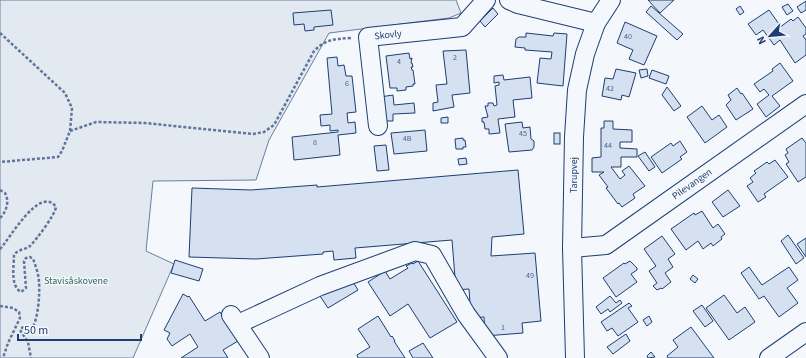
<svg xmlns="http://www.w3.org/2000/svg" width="806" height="358" viewBox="0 0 806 358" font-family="'Source Sans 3',sans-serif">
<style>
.green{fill:#e3e9f0;stroke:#687fa3}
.building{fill:#d5e0f0;stroke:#1d3f73}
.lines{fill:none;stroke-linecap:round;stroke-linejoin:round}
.minor-casing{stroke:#1d3f73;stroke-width:20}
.path{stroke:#5e769c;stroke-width:2.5;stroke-dasharray:3 2;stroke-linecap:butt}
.minor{stroke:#f4f7fb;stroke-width:18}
.labels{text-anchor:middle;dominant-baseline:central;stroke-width:3;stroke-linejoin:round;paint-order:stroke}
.number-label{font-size:8px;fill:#4b6792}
.street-label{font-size:10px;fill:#1d3f73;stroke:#f4f7fb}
.park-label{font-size:10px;fill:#2c6c60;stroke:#f4f7fb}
</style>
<rect width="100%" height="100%" fill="#f4f7fb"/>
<path class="green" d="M0,0H456L461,13L449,18L329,33L269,140L256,180L153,181L146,251L174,264L133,358H0Z"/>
<g class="building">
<path d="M648,0H674L660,13Z"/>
<path d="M806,1V10L801,13L797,7Z"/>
<path d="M788,4L793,11L787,15L782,7Z"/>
<path d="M651,6L683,34L677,40L646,12Z"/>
<path d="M740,6L744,12L740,15L736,9Z"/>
<path d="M493,8L498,14L485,27L480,21Z"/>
<path d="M331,10L333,25L314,27V30L305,31L304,24L294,25L293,13Z"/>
<path d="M769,10L779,24L774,28L775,31L791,19L793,21L798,17L806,28V34L803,36L806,40V55L795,63L780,40L774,45L763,30L756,35L748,24Z"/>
<path d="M625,22L657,36L644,65L629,59L633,50L617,43Z"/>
<path d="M526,33L553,36L554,33L567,34L563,86L537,83L540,58L551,59L552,52L525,50V48L515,47L516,39L519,37H526Z"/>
<path d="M466,50L470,93L452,95L454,107L433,111V103L438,102L436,85L447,84L443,51Z"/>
<path d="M409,53L410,59L412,58L411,63H412L413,67H411L412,70H413L415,84H413V86L406,87V90L397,91V88H390L386,56Z"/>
<path d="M337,57L338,66L344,65L346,76H352L356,112L347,113L348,123L355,122L356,133L338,135L340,155L294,160L292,137L338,132V130L330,131V125L321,126L320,115L332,114L327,58Z"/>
<path d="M780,63L793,81L772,96L780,106L766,117L757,104L769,95L764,89L760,92L754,84L773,71L772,69Z"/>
<path d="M616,69L636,73L629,97L622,95L621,100L602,96L605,78L613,79Z"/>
<path d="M647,69L648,76L641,78L639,70Z"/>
<path d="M652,70L669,76L666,84L649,78Z"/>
<path d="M503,75L504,80L530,77L532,98L513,100L515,117L498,119L500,133L489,134V129H485L484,122H482V118L488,117L485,106H488V103H493L494,106L497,105L495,86L499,85V82L494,83V76Z"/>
<path d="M667,87L681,106L674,111L662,95Z"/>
<path d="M737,88L741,94L742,93L753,109L736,120L726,105L731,100L728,95Z"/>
<path d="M393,95L394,105L414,103L415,113L393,114V121H383L380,97Z"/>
<path d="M702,106L712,120L719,115L727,127L705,143L687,117Z"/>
<path d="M448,117V123H441V118Z"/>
<path d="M604,121H613V129L632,130V142H620V148L637,149V157H621V167H611L620,179L625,175L622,171L629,166L645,186L633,194L635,198L622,207L619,203L618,204L606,188L608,187L599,175L604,172H592V158L601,157V128H604Z"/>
<path d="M522,122L523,128L530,127L531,139L534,141V147L532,150L509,152L505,124Z"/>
<path d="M425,130L427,151L394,154L391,133Z"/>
<rect x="554" y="133" width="6" height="11"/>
<path d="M463,138V140H465L466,147H463V149H456L455,139Z"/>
<path d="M802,138L806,143V177L798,182L786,164L789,162L785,155L788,153L786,149Z"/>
<path d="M680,141L687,152L680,157L682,159L662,173L651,157L671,143L673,146Z"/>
<path d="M386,145L389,170L377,171L374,146Z"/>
<path d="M645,152L655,167L649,171L638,156Z"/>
<path d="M466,158L467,164L459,165L458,159Z"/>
<path d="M775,160L788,177L764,194L766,197L758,202L747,186L753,182L750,178L756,173L754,171L767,162L769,164Z"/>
<path d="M518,170L524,234L492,237L491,256L535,253L541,321L522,323L523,333L485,336L484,317L471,318L469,289L456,290L452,240L355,248L356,258L334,260L333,251L323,252V254L256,259L189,257L192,188L251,190L317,185V187Z"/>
<path d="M728,190L740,206L723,217L712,202Z"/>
<path d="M702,211L713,228L718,224L725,234L721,237L722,239L713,246L711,243L703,249L698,241L686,250L671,229L694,213L695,215Z"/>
<path d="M788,235L804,258L796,264L781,241Z"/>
<path d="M662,236L675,254L668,259L673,267L665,273L671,282L662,289L661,288L657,290L653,286L657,283L649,271L656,266L644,249Z"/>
<path d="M806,238V257L797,244Z"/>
<path d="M175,260L203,269L199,281L171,273Z"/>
<path d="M418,261L457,322L430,338L408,304L390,316L368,282L385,271L390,279L408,268L406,266L412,263L413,264Z"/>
<path d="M630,261L637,268V270L631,274L637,282L616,297L603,278L624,263L625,264Z"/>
<path d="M749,267L762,285L789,267L798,280L787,288L798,303L779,317L764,296L759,299L741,273Z"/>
<path d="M693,275L698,279L695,283L690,279Z"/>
<path d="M350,277L358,290L328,308L320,296Z"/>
<path d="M183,294L188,297L189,296L205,321L220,312L238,341L223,350L228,358H181L198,347L190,334L172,346L167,339L170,333L164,330Z"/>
<path d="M724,295L737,313L745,307L755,322L729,340L706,308Z"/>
<path d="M610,296L616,303L620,300L622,303L610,312L608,309L601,314L596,307Z"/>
<path d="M629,303L632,306L628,308L638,322L618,336L612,328L607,331L601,322Z"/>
<path d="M702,305L713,321L705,327L693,311Z"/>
<path d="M378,316L391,337L392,336L395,341H394L405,358H358L357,355L370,347L358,329Z"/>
<path d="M649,316L652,322L647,326L643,320Z"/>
<path d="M691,327L714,358H668L667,356L678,347L673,340Z"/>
<path d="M626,334L630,341L613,354L607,347Z"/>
<path d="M423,343L433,358H413L409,351Z"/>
<path d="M651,352L655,357L648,358L647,356Z"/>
</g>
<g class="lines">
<defs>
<g id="minor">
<path d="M509,0L518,4L596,23"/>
<path d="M378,126L368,37L462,27L486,0"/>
<path d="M572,248L606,245L806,104"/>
<path d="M231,315L260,358"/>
<path d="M238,324L320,286L415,251L432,255L466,314L498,358"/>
<path d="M575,358L572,248L574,137L577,90L585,54L596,23L611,0"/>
<path d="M769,358L806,332"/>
</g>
</defs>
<use href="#minor" class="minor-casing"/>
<g class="path">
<path d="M0,33L65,93L72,108L70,131L62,151L58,157L0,162"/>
<path d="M70,131L96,122L145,123L253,134L264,132L274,125L314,51C326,39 334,39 351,38"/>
<path d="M0,190L5,193C10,202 6,212 0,218"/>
<path d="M0,249C9,240 40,184 56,207C55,215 36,240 30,246C25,250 18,249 14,255C14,266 10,286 21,292L26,288L24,261L26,258L30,257L33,259C36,266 39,276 39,283C40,293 38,323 31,329L24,326L20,330L28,342L31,358"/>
<path d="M0,306L13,308L19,312L20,318L8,343L3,358"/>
</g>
<use href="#minor" class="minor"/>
</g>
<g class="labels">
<g class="number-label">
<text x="628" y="36">40</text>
<text x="455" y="57">2</text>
<text x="399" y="61">4</text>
<text x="347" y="83">6</text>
<text x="610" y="88">42</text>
<text x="523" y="133">45</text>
<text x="407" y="138">4B</text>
<text x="315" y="142">8</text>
<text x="608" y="145">44</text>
<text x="530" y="275">49</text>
<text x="503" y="327">1</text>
</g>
<g class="street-label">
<text transform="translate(388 35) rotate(-6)">Skovly</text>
<text transform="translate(574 175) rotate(-90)">Tarupvej</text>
<text transform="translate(692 184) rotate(-35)">Pilevangen</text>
</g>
<g class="park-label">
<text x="76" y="281">Stavisåskovene</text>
</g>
</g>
<g transform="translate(770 36) rotate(243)" stroke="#f4f7fb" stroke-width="3" paint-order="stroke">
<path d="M0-3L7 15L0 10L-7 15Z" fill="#1d3f73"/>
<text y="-6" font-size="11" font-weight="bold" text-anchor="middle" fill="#1d3f73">N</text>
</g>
<path d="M18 334v6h123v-6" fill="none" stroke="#1d3f73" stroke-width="2"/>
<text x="24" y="334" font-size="12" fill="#1d3f73" stroke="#f4f7fb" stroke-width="3" paint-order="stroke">50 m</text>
</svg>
